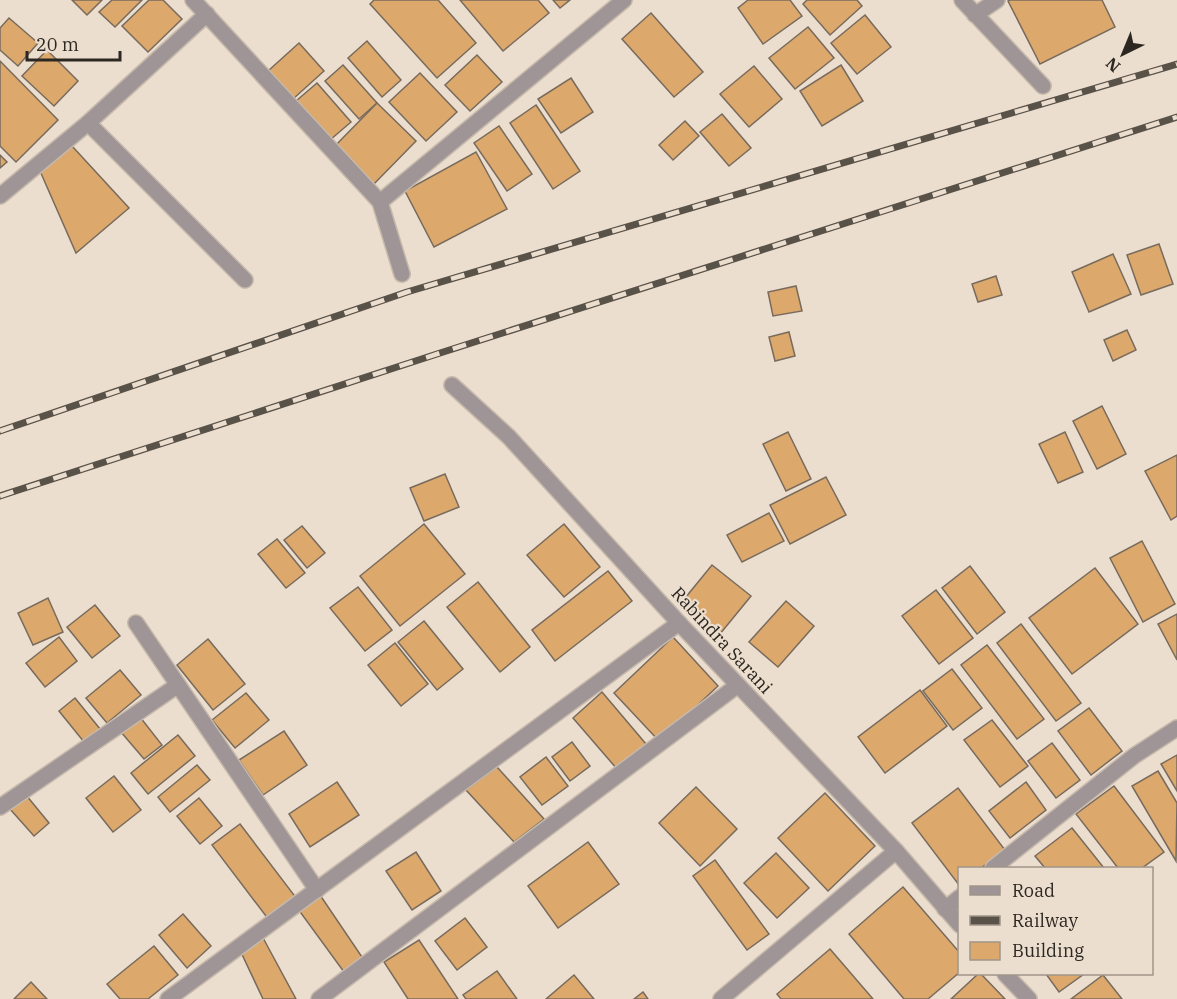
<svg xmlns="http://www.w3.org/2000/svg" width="1177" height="999" viewBox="0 0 1177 999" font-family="'IBM Plex Serif',serif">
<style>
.building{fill:#dca86b;stroke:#786b5d;stroke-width:1.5}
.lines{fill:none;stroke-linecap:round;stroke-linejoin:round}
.minor-casing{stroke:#c6b9ab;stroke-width:18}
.minor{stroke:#9f9596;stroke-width:15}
.rail-casing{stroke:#595249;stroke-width:7}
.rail{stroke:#ecdece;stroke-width:4.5;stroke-dasharray:14;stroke-linecap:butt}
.labels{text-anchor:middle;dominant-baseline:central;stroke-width:4.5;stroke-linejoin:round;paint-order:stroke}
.street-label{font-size:18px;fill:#2c2721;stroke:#ecdece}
</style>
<rect width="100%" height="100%" fill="#ecdece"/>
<g class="building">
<path d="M72,0H102L87,15Z"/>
<path d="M112,0H142L115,27L99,12Z"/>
<path d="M149,0H163L182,19L148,52L122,26Z"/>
<path d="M374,0H438L476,43L437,78L370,4Z"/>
<path d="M460,0H538L549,13L503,51Z"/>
<path d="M553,0H570L560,8Z"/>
<path d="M748,0H790L802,16L763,44L738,8Z"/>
<path d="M807,0H857L862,6L830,35L803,4Z"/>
<path d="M1010,0H1102L1115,27L1040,64L1008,1Z"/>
<path d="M651,13L703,72L674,97L622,39Z"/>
<path d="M865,15L891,47L857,74L831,43Z"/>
<path d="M9,18L38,43L18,66L0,50V28Z"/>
<path d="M808,27L834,58L795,89L769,58Z"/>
<path d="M367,41L401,80L382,97L348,58Z"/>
<path d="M299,43L324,71L293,99L268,71Z"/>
<path d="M47,50L78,81L54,106L22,76Z"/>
<path d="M477,55L502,82L470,111L445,85Z"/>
<path d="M0,61L58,120L16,162L0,146Z"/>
<path d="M343,65L377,103L359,119L325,81Z"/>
<path d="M841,65L863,101L822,126L800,91Z"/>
<path d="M754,66L782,99L749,127L720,94Z"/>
<path d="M420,73L457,112L426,141L389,102Z"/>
<path d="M571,78L593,112L561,133L538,99Z"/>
<path d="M317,83L351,122L330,140L296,101Z"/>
<path d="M377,103L416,141L372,186L333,148Z"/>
<path d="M536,105L580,171L553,189L510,123Z"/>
<path d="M722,114L751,148L729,166L700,132Z"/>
<path d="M685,121L699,136L673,160L659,145Z"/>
<path d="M499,126L532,174L507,191L474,143Z"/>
<path d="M72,146L129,208L76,253L40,171Z"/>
<path d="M476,152L507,209L434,247L405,191Z"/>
<path d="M0,155L7,162L0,168Z"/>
<path d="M1159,244L1173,284L1141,295L1127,255Z"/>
<path d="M1113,254L1131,294L1089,312L1072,272Z"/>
<path d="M996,276L1002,295L978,302L972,284Z"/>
<path d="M796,286L802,311L773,316L768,292Z"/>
<path d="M1127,330L1136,350L1113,361L1104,340Z"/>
<path d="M789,332L795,356L775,361L769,337Z"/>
<path d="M1102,406L1126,454L1097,469L1073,421Z"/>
<path d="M788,432L811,479L786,491L763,444Z"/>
<path d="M1065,432L1083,472L1058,483L1039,444Z"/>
<path d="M1177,455V516L1171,520L1145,471Z"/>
<path d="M445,474L459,507L424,521L410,488Z"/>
<path d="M826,477L846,515L790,544L770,505Z"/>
<path d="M769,513L784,541L742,562L727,535Z"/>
<path d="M424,524L465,574L400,626L360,576Z"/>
<path d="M564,524L600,567L564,597L527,555Z"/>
<path d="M302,526L325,553L307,568L284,540Z"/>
<path d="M277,539L305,573L286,588L258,554Z"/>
<path d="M1142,541L1175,604L1143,622L1110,558Z"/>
<path d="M712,565L751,596L720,634L681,603Z"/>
<path d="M970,566L1005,612L977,634L942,588Z"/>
<path d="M1095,568L1138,624L1072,674L1029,618Z"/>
<path d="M608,571L632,601L555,661L532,630Z"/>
<path d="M478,582L530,647L500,672L447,607Z"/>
<path d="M358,587L392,630L365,651L330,608Z"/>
<path d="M936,590L973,638L939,664L902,616Z"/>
<path d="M48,598L63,632L33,645L18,613Z"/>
<path d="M786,601L814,626L778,667L749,642Z"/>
<path d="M95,605L120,636L92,658L67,627Z"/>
<path d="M1177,614V660L1158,624Z"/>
<path d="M424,621L463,669L437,690L398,642Z"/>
<path d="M1021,624L1081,703L1056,721L997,643Z"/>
<path d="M59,637L77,661L45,687L26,663Z"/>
<path d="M673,637L718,686L659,741L614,693Z"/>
<path d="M208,639L245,684L213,710L177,665Z"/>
<path d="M395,643L428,684L401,706L368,665Z"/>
<path d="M987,645L1044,719L1017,739L961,665Z"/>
<path d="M952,669L982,708L953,730L923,691Z"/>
<path d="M120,670L141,695L107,723L86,698Z"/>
<path d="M920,690L947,726L885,773L858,737Z"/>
<path d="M602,692L646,744L617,769L573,718Z"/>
<path d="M246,693L269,720L235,748L212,720Z"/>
<path d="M75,698L100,729L84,742L59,711Z"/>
<path d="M1089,708L1122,751L1091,775L1058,731Z"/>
<path d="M140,717L162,745L144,759L121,732Z"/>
<path d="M992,720L1028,766L1000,787L964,740Z"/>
<path d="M284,731L307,765L263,795L239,760Z"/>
<path d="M178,735L195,756L148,794L131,773Z"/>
<path d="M572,742L590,766L570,781L552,757Z"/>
<path d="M1052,743L1080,780L1056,798L1028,761Z"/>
<path d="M1177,755V791L1161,764Z"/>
<path d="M546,757L568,786L542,805L520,777Z"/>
<path d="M197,765L210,780L170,812L158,797Z"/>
<path d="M497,767L544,819L514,842L466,790Z"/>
<path d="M1158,771L1177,803L1176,861L1132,786Z"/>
<path d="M114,776L141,810L113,832L86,798Z"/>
<path d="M337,782L359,815L310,847L289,814Z"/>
<path d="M1026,782L1046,810L1010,838L989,811Z"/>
<path d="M1114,786L1164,852L1142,868H1118L1076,814Z"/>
<path d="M696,787L737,829L700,866L659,823Z"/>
<path d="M958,788L1005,850L981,868H960L959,885L912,823Z"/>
<path d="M825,793L875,846L828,891L778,838Z"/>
<path d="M26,795L49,823L34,836L10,809Z"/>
<path d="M199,798L222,826L200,844L177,816Z"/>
<path d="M240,824L297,899L269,920L212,845Z"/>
<path d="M1072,828L1104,868H1045L1035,856Z"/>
<path d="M588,842L619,884L558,928L528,886Z"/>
<path d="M416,852L441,891L412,910L386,871Z"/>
<path d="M776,853L809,888L777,918L744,883Z"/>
<path d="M715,860L769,934L747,950L693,876Z"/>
<path d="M903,887L960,953V972L928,999H904L849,934Z"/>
<path d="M320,895L364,960L344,972L298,909Z"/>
<path d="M183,914L211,946L187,968L159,935Z"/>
<path d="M465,918L487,947L457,970L435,941Z"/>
<path d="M262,936L296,999H263L239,948Z"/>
<path d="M419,940L458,999H408L384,962Z"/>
<path d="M154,946L178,975L148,999H120L107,984Z"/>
<path d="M830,949L873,999H781L777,994Z"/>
<path d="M497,971L517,999H466L463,995Z"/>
<path d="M978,974H981L1005,999H951Z"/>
<path d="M1046,974H1084L1059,992Z"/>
<path d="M574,975L594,999H546Z"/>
<path d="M1103,975L1122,999H1071Z"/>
<path d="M31,982L47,999H14Z"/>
<path d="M643,992L648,999H634Z"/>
</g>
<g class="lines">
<defs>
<g id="minor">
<path d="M193,0L380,202L402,274"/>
<path d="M962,0L1043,86"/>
<path d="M975,15L997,0"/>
<path d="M88,123L245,280"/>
<path d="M0,196L88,123L207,14"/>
<path d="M380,202L624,0"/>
<path d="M452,385L509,437L679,623L896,851L960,925"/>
<path d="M136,623L317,890"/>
<path d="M0,807L178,685"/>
<path d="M993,868L1134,756L1177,728"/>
<path d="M945,909L960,897"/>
<path d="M1005,974L1029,999"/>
<path d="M168,999L679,623"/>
<path d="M319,999L738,685"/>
<path d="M721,999L896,851"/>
</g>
</defs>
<use href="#minor" class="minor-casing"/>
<use href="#minor" class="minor"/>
<defs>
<g id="rail">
<path d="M0,431L407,292L1177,64"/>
<path d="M0,496L437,354L1177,117"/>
</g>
</defs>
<use href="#rail" class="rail-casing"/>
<use href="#rail" class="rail"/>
</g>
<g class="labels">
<g class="street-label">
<text transform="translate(722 640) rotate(47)">Rabindra Sarani</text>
</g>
</g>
<rect x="958" y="867" width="195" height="108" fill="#ecdece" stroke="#9f9589" stroke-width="1.5"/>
<rect x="970" y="886" width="30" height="9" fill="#9f9596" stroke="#9f9589" stroke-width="1.5"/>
<text x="1012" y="897" font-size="18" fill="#2c2721">Road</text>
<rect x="970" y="916" width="30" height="9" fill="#595249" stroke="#9f9589" stroke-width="1.5"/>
<text x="1012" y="927" font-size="18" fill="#2c2721">Railway</text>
<rect x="970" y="942" width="30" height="18" fill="#dca86b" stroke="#9f9589" stroke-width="1.5"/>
<text x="1012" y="957" font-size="18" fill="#2c2721">Building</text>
<g transform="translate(1123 54) rotate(223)" stroke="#ecdece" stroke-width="4.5" paint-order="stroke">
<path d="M0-4.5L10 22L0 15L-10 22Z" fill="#2c2721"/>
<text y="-9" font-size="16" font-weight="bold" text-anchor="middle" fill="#2c2721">N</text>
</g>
<path d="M27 51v9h93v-9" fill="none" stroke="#2c2721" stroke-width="3"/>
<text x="36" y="51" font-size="18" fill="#2c2721" stroke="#ecdece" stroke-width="4.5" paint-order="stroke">20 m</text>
</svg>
